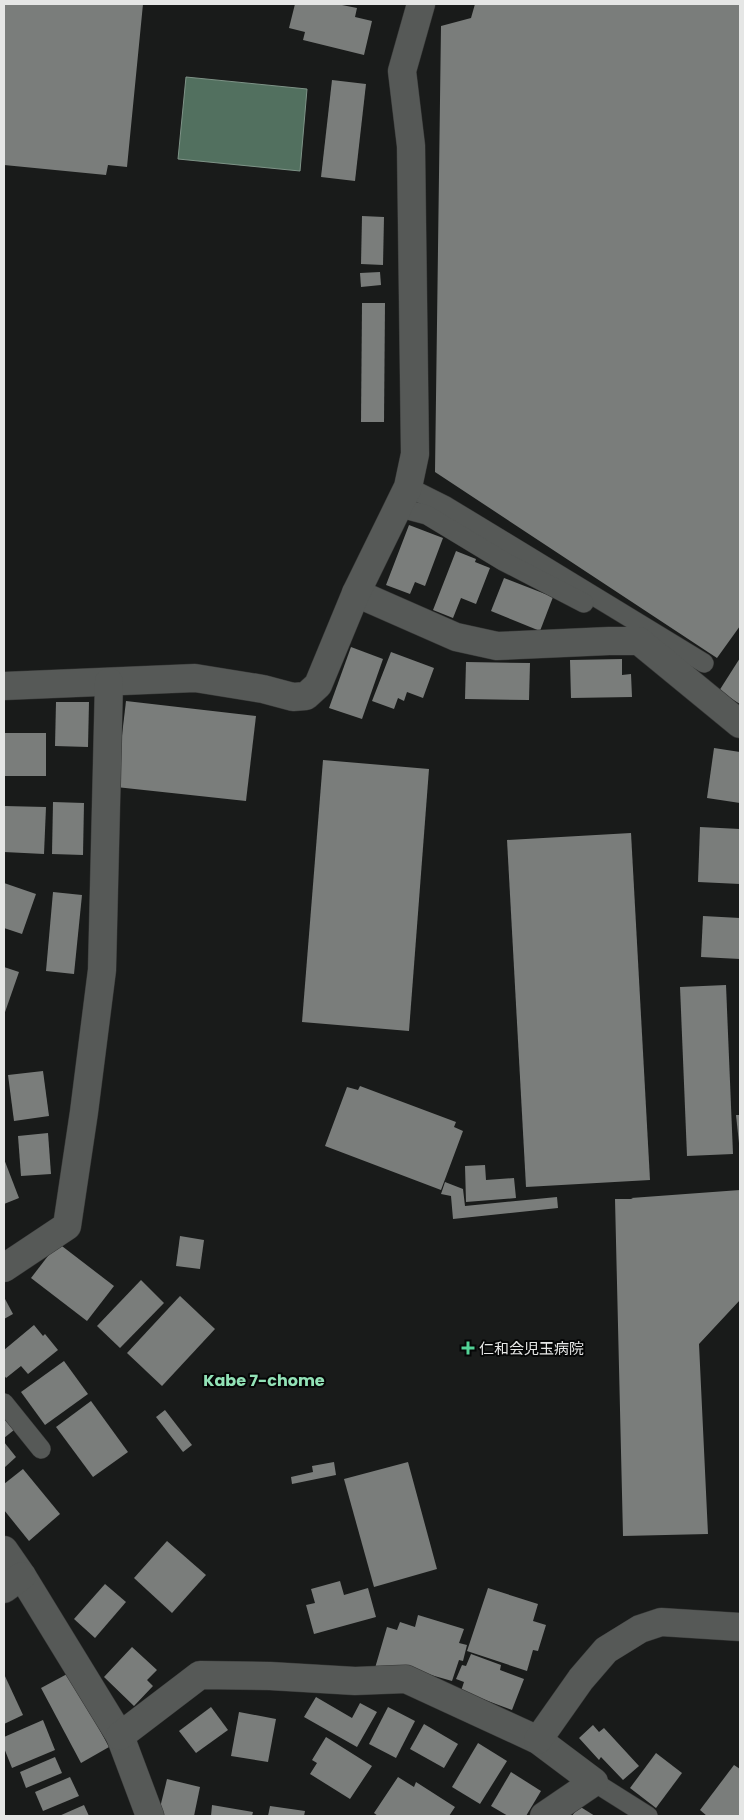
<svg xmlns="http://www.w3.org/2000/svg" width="744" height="1820" viewBox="0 0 744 1820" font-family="Poppins,'Noto Sans JP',sans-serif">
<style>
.water{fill:#52705f;stroke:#7e9387}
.building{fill:#7a7d7b}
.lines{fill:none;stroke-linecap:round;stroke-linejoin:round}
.service-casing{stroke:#363736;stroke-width:20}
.minor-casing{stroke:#363736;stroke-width:29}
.service{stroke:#565957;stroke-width:19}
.minor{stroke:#565957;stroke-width:28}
.poi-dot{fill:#53d396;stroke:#050606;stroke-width:2}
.labels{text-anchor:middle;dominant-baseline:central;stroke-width:4;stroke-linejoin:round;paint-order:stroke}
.poi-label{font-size:15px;fill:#e5e6e5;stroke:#050606;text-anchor:start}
.neighbourhood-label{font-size:16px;font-weight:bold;fill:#92e1b6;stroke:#050606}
</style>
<rect width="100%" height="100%" fill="#191b1a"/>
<path class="water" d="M186,77L307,89L300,171L178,159Z"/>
<g class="building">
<path d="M4,4H143L127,167L108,165L106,175L4,165Z"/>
<path d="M295,4H337L357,8L355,17L372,21L364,55L303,40L305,32L289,28Z"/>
<path d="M475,4H740V626L717,658L435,472L441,26L471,18Z"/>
<path d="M332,80L366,84L355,181L321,177Z"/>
<path d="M362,216L384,217L383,265L361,264Z"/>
<path d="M380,272L381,285L361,287L360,273Z"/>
<path d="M362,303H385L384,422H361Z"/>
<path d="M409,525L443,538L425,586L415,582L410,594L386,585Z"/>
<path d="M456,551L476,559L475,562L490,568L476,604L461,598L453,618L433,610Z"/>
<path d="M504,578L553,597L540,631L491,611Z"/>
<path d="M351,647L383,659L362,719L329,708Z"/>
<path d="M391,652L434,668L423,698L407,692L404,701L398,698L394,709L372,701Z"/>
<path d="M740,658V704L719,691Z"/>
<path d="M622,659V675L631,674L632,697L571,698L570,660Z"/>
<path d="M466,662L530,663L529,700L465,699Z"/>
<path d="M126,701L256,716L246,801L116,787Z"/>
<path d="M56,702H89L88,747L55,746Z"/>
<rect x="4" y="733" width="42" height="43"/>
<path d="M714,748L740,752V803L707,798Z"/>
<path d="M323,760L429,769L409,1031L302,1022Z"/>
<path d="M53,802L84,803L83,855L52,854Z"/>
<path d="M4,806L46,807L44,854L4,852Z"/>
<path d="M700,827L740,829V884L698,882Z"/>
<path d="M631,833L650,1180L526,1187L507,840Z"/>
<path d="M4,883L36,894L22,934L4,928Z"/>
<path d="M53,892L82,895L74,974L46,971Z"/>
<path d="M703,916L740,918V959L701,957Z"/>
<path d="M4,967L19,972L4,1015Z"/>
<path d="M726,985L733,1154L687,1156L680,987Z"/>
<path d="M43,1071L49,1116L14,1121L8,1075Z"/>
<path d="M360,1086L456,1122L454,1127L463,1131L441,1190L325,1146L347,1087L358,1090Z"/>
<path d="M736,1115H740V1143H739Z"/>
<path d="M48,1133L51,1174L21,1176L18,1136Z"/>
<path d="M4,1159L19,1198L4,1204Z"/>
<path d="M485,1165L486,1180L514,1178L516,1198L466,1202L465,1166Z"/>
<path d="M445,1182L463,1189L465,1206L557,1197L558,1208L453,1219L451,1196L441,1194Z"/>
<path d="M740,1190V1300L699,1344L708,1534L623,1536L615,1199H633L631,1198Z"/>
<path d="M180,1236L204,1240L200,1269L176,1266Z"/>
<path d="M58,1243L114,1286L87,1321L31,1278Z"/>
<path d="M141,1280L164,1303L120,1348L97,1326Z"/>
<path d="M180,1296L215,1329L162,1386L127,1353Z"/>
<path d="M4,1297L13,1314L4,1319Z"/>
<path d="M34,1325L43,1336L45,1334L58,1350L28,1374L21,1366L6,1378L4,1375V1350Z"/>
<path d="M64,1361L88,1394L45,1425L21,1392Z"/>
<path d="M91,1401L128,1452L93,1477L56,1427Z"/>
<path d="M165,1410L192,1445L183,1452L156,1417Z"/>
<path d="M4,1418L14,1430L4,1438Z"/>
<path d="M4,1442L16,1457L4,1468Z"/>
<path d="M334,1462L336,1475L292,1484L291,1477L313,1472L312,1466Z"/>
<path d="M408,1462L437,1569L374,1587L344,1479Z"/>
<path d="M23,1469L60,1514L29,1541L4,1510V1484Z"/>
<path d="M167,1541L206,1575L172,1613L134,1578Z"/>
<path d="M340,1581L344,1595L368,1588L376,1617L314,1634L306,1605L315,1603L311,1589Z"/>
<path d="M105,1584L126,1602L95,1638L74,1619Z"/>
<path d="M488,1588L538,1604L533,1621L546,1625L538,1651L533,1650L527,1671L467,1651Z"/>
<path d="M418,1615L464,1629L459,1643L467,1645L463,1661L459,1660L452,1681L403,1667L375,1668L387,1627L397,1630L400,1622L415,1627Z"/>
<path d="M132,1647L157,1670L147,1680L153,1686L134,1706L104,1677Z"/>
<path d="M471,1654L501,1665L500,1670L524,1679L512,1710L461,1691L464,1682L456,1679L462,1665L466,1666Z"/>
<path d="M69,1673L109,1747L81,1763L41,1688Z"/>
<path d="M4,1674L23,1715L4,1724Z"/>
<path d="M316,1697L352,1718L360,1703L377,1712L357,1747L304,1717Z"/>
<path d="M211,1707L228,1730L196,1753L179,1731Z"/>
<path d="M388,1707L415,1721L396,1758L369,1744Z"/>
<path d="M239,1712L276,1719L268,1762L231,1756Z"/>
<path d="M43,1720L55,1750L12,1768L4,1748V1737Z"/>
<path d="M424,1724L458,1744L444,1768L410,1749Z"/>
<path d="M593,1725L599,1732L604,1728L639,1766L623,1780L601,1757L599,1760L579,1738Z"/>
<path d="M326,1737L372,1766L350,1799L310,1774L317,1763L312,1760Z"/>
<path d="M478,1743L507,1761L480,1804L452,1787Z"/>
<path d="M656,1753L682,1773L656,1808L630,1788Z"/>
<path d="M55,1757L62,1773L26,1788L20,1772Z"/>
<path d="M734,1765L740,1769V1816H707L700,1810Z"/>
<path d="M511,1772L541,1791L526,1816H508L491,1806Z"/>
<path d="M70,1777L79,1796L43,1811L35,1792Z"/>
<path d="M398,1777L414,1787L416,1782L455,1807L449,1816H378L374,1813Z"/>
<path d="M167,1779L200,1787L194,1816H158Z"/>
<path d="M84,1805L89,1816H59Z"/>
<path d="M212,1805L253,1812L252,1816H211Z"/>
<path d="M270,1806L305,1811L304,1816H268Z"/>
<path d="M579,1806L595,1816H572Z"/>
</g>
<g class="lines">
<defs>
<g id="service">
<path d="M408,487L446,506L704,663"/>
<path d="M397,507L427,515L503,561L584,603"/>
<path d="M4,1403L41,1449"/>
<path d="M594,1782L648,1816"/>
</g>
<g id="minor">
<path d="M356,593L456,637L497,646L609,641H639L740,724"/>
<path d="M4,686L195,678L263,689L293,697L306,696L318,685L356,593L408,487L415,454L411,146L402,71L421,4"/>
<path d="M4,1268L67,1226L84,1112L102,970L109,682"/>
<path d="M4,1550L22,1576L120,1736L150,1816"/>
<path d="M4,1589L22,1576"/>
<path d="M120,1736L200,1675L270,1676L355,1681L406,1679L538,1740L594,1782L544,1816"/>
<path d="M538,1740L581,1679L606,1650L640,1629L661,1622L740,1627"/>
</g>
</defs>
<use href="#service" class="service-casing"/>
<use href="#minor" class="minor-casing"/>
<use href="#service" class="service"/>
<use href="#minor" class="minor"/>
</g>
<path class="poi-dot" d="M465.5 1340.5h5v5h5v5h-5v5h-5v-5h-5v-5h5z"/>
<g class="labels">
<g class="poi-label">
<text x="479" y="1348">仁和会児玉病院</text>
</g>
<g class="neighbourhood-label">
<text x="264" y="1380">Kabe 7-chome</text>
</g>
</g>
<rect width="744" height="1820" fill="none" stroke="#e5e6e5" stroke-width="10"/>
</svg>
